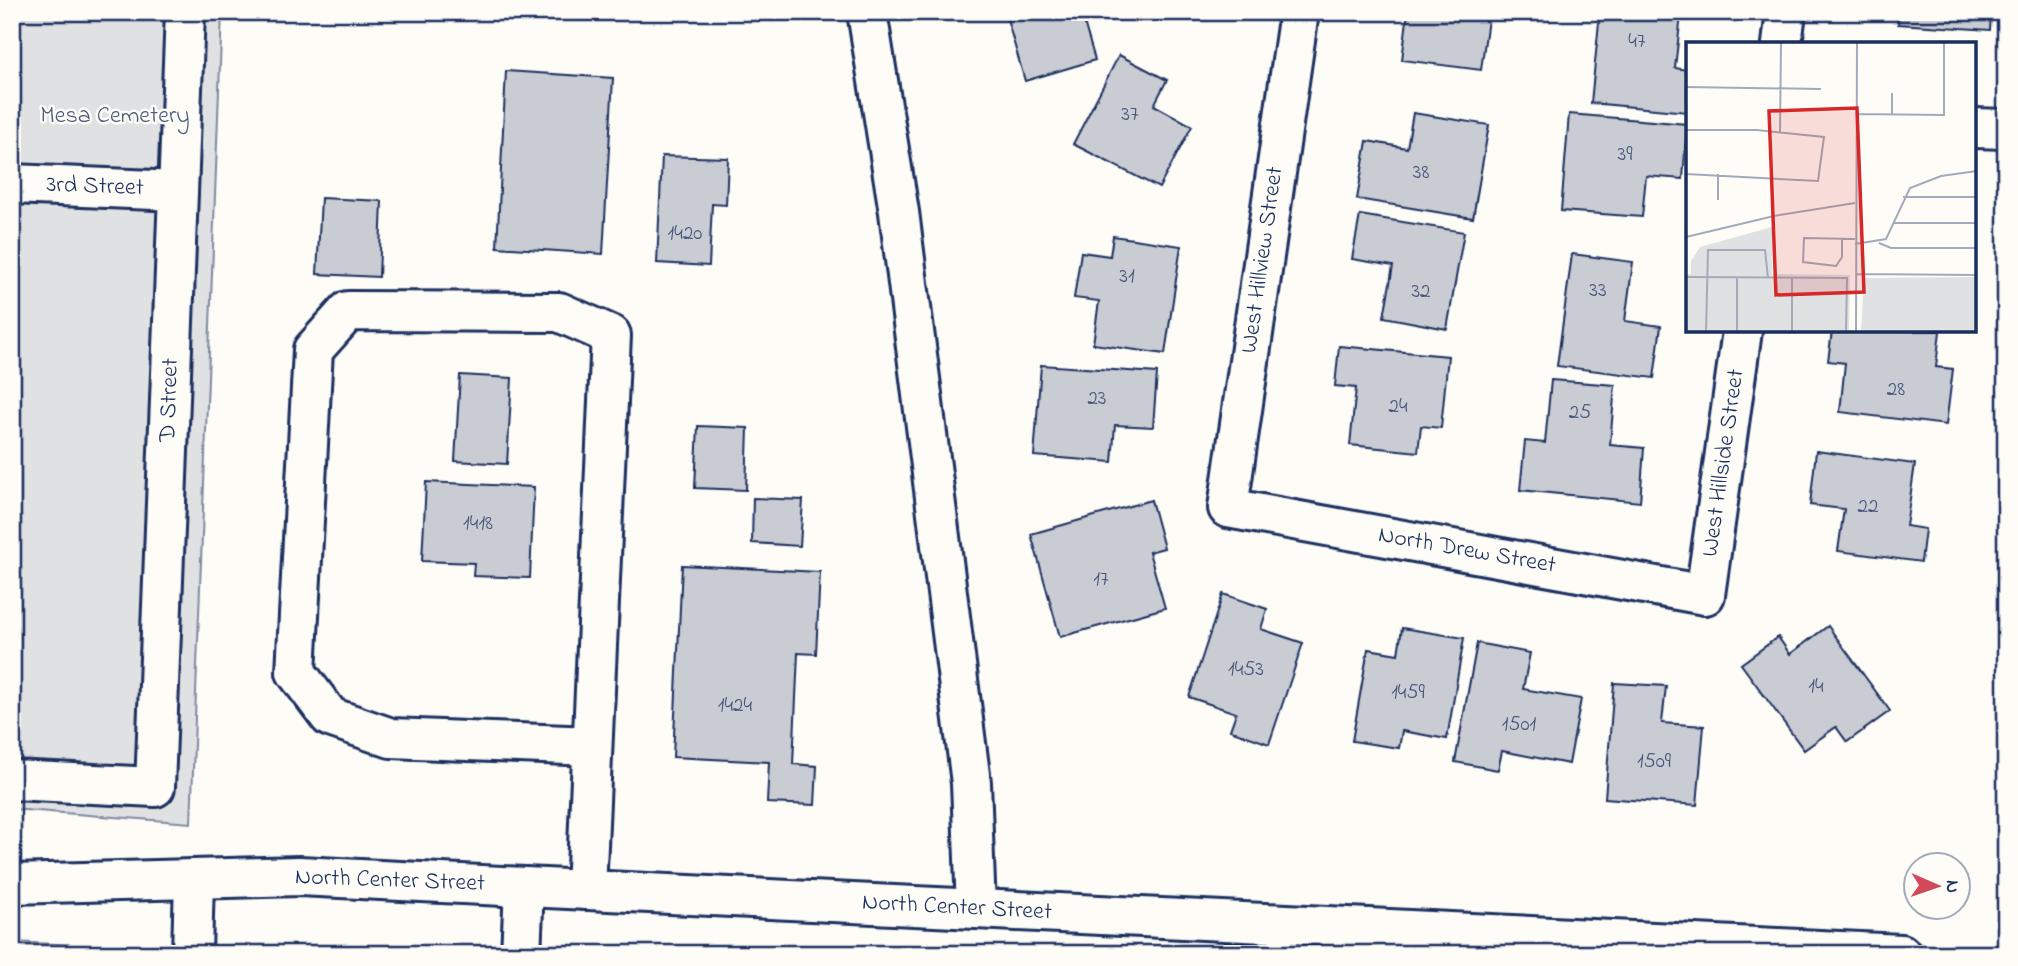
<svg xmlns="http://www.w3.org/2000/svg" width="2018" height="966" viewBox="0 0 2018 966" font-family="'Indie Flower',sans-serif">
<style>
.green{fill:#e0e1e3;stroke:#7e88a0;stroke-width:2}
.building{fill:#c9ccd3;stroke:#1b2f5e;stroke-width:2}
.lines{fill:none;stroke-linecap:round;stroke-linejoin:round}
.minor-casing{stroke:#1b2f5e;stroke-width:44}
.minor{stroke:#fdfcf7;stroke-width:38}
.labels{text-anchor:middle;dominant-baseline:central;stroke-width:5;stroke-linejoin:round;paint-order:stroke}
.number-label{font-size:21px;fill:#46567b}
.park-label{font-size:24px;fill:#4c5c7f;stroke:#fdfcf7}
.street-label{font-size:24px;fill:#1b2f5e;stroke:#fdfcf7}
.inset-road{fill:none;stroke:#a3aaba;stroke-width:2}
.view{fill:#d62828;fill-opacity:0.15;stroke:#d62828;stroke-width:3.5}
.inset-edge{fill:none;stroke:#1b2f5e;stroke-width:3.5}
</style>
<rect width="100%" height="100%" fill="#fdfcf7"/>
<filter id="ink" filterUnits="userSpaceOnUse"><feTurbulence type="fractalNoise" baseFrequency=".0143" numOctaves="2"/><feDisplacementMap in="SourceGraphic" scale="14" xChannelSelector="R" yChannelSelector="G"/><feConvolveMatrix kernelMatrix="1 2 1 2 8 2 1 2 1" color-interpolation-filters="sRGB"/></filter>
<g filter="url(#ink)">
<g class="green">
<path d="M12,12H222L191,823L12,809Z"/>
<path d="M12,942L121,947L138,954H12Z"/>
</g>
<g class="building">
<path d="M1005,12H1081L1095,60L1025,81Z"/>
<path d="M1408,12H1489L1481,70L1402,60Z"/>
<path d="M1600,12H1653L1681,15L1675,68L1687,70V112L1591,103Z"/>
<path d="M1899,12H1991L1990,30L1898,24Z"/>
<path d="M1119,55L1167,80L1154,105L1192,126L1159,188L1073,144Z"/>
<path d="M506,71L613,78L603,254L497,247Z"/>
<path d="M1413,113L1489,125L1473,218L1357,199L1367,141L1407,148Z"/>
<path d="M1569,114L1687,124L1683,179L1646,176L1642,217L1561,211Z"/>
<path d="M662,156L728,158L726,205L712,204L709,266L657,263Z"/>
<path d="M321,198L382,201L379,277L317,274Z"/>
<path d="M1360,215L1464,232L1447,329L1384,317L1393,266L1352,259Z"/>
<path d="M1113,236L1181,246L1165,354L1093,344L1099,301L1074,298L1081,252L1110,256Z"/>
<path d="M1572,254L1633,262L1625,321L1661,326L1654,378L1557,366Z"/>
<path d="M1832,331H1940L1936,367L1953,369L1946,425L1840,412L1845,363L1828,361Z"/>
<path d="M1339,346L1448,356L1441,428L1421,426L1418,452L1350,445L1356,388L1335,386Z"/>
<path d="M1041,365L1157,373L1153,427L1115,425L1112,462L1034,456Z"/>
<path d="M460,375L512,378L507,464L455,461Z"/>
<path d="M1551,380L1615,385L1610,445L1644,448L1640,502L1520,490L1525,441L1545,443Z"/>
<path d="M698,426L748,428L746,490L695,488Z"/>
<path d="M1816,451L1915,464L1906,526L1925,529L1921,562L1838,551L1844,509L1810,505Z"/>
<path d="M2003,479H2006V572H2001Z"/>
<path d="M426,482L534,487L530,578L473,576L474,563L422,561Z"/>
<path d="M753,498L803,500L800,546L752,543Z"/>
<path d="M1151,500L1164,548L1149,552L1165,608L1060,637L1031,534Z"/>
<path d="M682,565L820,572L816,654L798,653L793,764L817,766L815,805L767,803L769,762L673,757Z"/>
<path d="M1223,594L1267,609L1261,629L1303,643L1269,744L1230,730L1236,713L1189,697Z"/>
<path d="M1828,626L1890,711L1847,742L1836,727L1804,750L1741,664L1778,637L1790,654Z"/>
<path d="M1402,628L1464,638L1447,739L1402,731L1399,748L1352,741L1368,649L1398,654Z"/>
<path d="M1477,643L1530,653L1523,689L1581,699L1569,764L1502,751L1498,770L1455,762Z"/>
<path d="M1614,683L1666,686L1662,723L1704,726L1697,805L1605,798Z"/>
</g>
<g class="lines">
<defs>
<g id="minor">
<path d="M867,12L899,212L971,783L976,909"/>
<path d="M1299,12L1228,508L1705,595L1742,331"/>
<path d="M1782,44L1786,12"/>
<path d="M1974,128L2006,129"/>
<path d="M12,184L178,191"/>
<path d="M12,780L155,787L185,12"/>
<path d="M12,884L299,876L1901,954"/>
<path d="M586,890L611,335L559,312L348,311L313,350L296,672L330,717L391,738L592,746"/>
<path d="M192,954L194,879"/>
<path d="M521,954L524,887"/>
</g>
</defs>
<use href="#minor" class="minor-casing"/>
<use href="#minor" class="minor"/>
</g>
</g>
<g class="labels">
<g class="number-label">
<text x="1637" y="42">47</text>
<text x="1130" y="115">37</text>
<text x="1625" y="155">39</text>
<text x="1421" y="173">38</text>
<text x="685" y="234">1420</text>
<text x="1127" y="277">31</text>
<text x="1598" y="291">33</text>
<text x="1421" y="292">32</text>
<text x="1896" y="390">28</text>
<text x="1097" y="399">23</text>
<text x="1398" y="407">24</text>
<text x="1580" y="413">25</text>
<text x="1868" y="507">22</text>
<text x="478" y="524">1418</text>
<text x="1101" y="580">17</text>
<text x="1246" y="670">1453</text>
<text x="1816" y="687">14</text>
<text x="1408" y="693">1459</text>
<text x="735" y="706">1424</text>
<text x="1519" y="725">1501</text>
<text x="1654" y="762">1509</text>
</g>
<g class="park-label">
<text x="115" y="116">Mesa Cemetery</text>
</g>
<g class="street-label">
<text transform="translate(95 187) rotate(2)">3rd Street</text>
<text transform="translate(1263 260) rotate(-82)">West Hillview Street</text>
<text transform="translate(170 400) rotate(-88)">D Street</text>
<text transform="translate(1724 463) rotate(-82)">West Hillside Street</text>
<text transform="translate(1467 551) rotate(10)">North Drew Street</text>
<text transform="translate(390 881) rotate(2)">North Center Street</text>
<text transform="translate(957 908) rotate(3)">North Center Street</text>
</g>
</g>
<g transform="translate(1686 42)">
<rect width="290" height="290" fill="#fdfcf7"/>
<path d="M86,185V232L164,233L163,290H0V232H5V219L14,205ZM290,235V290H175L178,236Z" fill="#e0e1e3"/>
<path class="inset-road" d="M0,45L135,47M171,72L258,73V1M206,72V51M0,88H71L138,95L132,139L0,132M94,91L95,1M217,155H291M32,158V132M208,181H291M0,195L88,174L169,161M156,196V215L150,224L117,220L118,196L169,197M193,201L205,206H291M169,202L200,197L224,146L255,134L291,129M170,232L291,233M0,235L161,236L160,290M20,290L22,208H79L82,236M51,290V236M106,290V236M170,290L171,1M264,290H291"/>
<path class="view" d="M171,66L178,250L90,253L83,69Z"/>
<rect width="290" height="290" class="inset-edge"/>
</g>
<rect width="2018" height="966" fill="none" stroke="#fdfcf7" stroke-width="42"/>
<rect x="21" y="21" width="1976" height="924" fill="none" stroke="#1b2f5e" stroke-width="2.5" filter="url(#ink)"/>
<g transform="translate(1937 886) rotate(92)"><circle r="33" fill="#fdfcf7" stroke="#a3aaba" stroke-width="2"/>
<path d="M0-5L12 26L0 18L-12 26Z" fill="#d1495b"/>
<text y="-10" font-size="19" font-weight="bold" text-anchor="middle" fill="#1b2f5e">N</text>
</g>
</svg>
